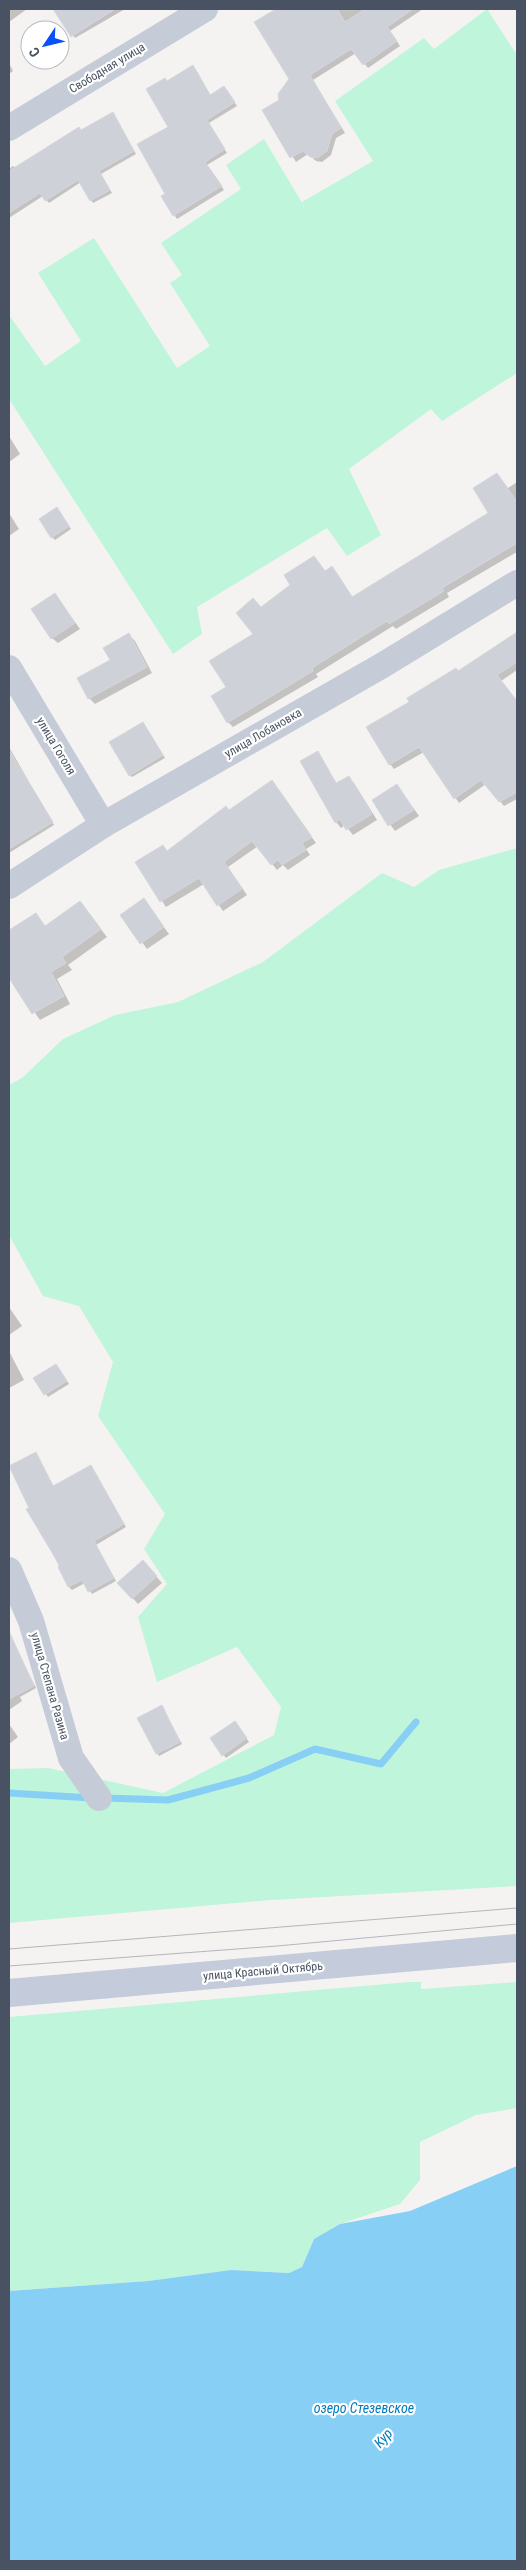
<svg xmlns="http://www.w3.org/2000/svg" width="526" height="2570" viewBox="0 0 526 2570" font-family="'Roboto Condensed',sans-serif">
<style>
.green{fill:#bff5db}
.water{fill:#88cff6}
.shadow{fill:#0003}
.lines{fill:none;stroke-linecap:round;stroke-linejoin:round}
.stream{stroke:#88cff6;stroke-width:7}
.building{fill:#ced1d8;stroke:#d6d7de}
.street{stroke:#c5ccd8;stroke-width:26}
.secondary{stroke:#c4ccdc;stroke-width:28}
.tram{stroke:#b4b6bd;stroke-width:1}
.labels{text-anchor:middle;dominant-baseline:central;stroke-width:4.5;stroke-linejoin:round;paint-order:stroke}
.street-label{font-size:12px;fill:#485262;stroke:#fff}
.water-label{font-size:14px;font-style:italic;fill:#007bbd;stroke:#fff}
</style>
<rect width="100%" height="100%" fill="#f5f3f2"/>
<g class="green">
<path d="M487,9L517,55V373L442,421L431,409L349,469L381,535L347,556L327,528L197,607L202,634L173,654L9,399V315L45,366L81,341L38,273L94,238L177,368L210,346L170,283L182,275L161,243L241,189L226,165L264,139L304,206L302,202L373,161L335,101L424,38L434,49Z"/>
<path d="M517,848V1886L271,1900L9,1923V1769L48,1768L163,1793L274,1735L281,1707L237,1647L157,1682L138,1617L167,1584L144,1549L165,1514L98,1416L113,1362L79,1306L43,1296L9,1235V1085L22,1078L63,1039L115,1015L178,1002L263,962L382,873L414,887L439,870Z"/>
<path d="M409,1982H421V1989L517,1982V2108L476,2115L420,2142V2180L400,2204L340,2224L314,2239L302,2267L289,2273L231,2270L148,2281L9,2291V2017Z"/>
</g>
<path class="water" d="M517,2166V2561H9V2291L148,2281L231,2270L289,2273L302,2267L314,2239L340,2224L410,2211Z"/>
<g class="shadow">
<path d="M9,9H27L9,22Z"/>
<path d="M55,9H125L75,38Z"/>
<path d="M278,9H423L390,31L400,46L368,68L356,53L313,80L345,133L336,138L331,155L322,162L316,161L308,154L296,162L264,110L281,101L290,79L256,23Z"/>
<path d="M9,63L13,71L9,74Z"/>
<path d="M196,70L211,96L227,91L237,106L209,123L227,153L207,165L224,190L177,219L162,197L166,194L169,128L167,82Z"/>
<path d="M115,117L136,154L101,174L112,193L93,203L81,182L49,203L43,196L9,218V169L13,166L16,168L82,131Z"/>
<path d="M9,436L20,454L9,462Z"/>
<path d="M502,480L508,488L517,482V552L447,593L449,597L396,629L393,626L316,674L318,677L233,727L228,722V688L255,634L262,609L292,586L314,557L326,572L332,568L337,573L353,598L490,513Z"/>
<path d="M59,511L71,529L55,540L52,537Z"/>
<path d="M9,513L19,529L9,536Z"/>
<path d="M55,594L80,629L58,643L52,638Z"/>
<path d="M129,635L135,641L152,673L95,704L89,698Z"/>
<path d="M512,636L517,641V670L501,681L517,701V799L504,806L486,784L459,803L424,752L394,769L390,764L458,672Z"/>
<path d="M145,726L165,758L132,777L130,775Z"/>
<path d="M9,747L54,825L9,853V812L13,810L9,803Z"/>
<path d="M317,753L337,784L348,777L354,783L377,820L353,835L345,825L341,828L336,822Z"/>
<path d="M272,782L316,843L306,849L310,855L288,870L283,865L277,870L258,846L228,867L247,895L223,911L204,884L166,907L137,863L163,847L168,852Z"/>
<path d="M397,785L419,816L395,831L373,801Z"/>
<path d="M144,900L169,934L147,949L122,915Z"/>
<path d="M80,902L107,937L68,965L72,970L57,979L70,1004L40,1020L9,976V956L16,951L36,914L46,927Z"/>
<path d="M9,1307L22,1326L9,1335Z"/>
<path d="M9,1351L24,1380L9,1388Z"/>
<path d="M56,1365L69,1384L48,1397L35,1378Z"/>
<path d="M36,1454L54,1487L91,1467L126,1527L96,1545L116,1581L92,1594L85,1583L72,1590L69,1587L31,1508Z"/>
<path d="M148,1567L162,1583L138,1604L119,1583Z"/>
<path d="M11,1638L36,1688L20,1697L22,1701L9,1710V1639Z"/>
<path d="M162,1707L182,1744L159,1756L157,1753Z"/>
<path d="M9,1724L18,1737L9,1744Z"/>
<path d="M237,1725L249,1742L226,1758L211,1739Z"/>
</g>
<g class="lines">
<g class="stream">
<path d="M9,1793L91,1798"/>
<path d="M104,1798L168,1800L249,1778L315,1749L381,1764L416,1722"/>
</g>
</g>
<g class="building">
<path d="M53,9H115L71,37Z"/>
<path d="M276,9H337L345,22L365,9H413L387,27L397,41L363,65L351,49L310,75L341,128L332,134L327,151L317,158L310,157L303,151L290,158L262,110L279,100L278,94L289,79L254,22Z"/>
<path d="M193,65L210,95L224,86L235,102L207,120L225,149L205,162L222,186L173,216L161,196L165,194L137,144L168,127L146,89L165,78L167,81Z"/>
<path d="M113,112L134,151L99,171L110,190L90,201L78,180L45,201L40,193L9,213V171L79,127L81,130Z"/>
<path d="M497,473L517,502V543L442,588L444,591L389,624L387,621L312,668L313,671L227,723L211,696L226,687L209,661L253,634L236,613L253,598L261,607L290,585L284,575L314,556L325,571L332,566L352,597L488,513L473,488Z"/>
<path d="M57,507L69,526L51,538L39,519Z"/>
<path d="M55,593L75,623L51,639L31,609Z"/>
<path d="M517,632V662L497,675L517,701V792L499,802L481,780L454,799L419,747L389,765L366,727L409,702L407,698L456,668L458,671Z"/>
<path d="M129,633L147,667L88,699L77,678L110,660L103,648Z"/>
<path d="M143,722L163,755L129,776L109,742Z"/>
<path d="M9,750L53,822L9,849Z"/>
<path d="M318,751L336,783L349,776L372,814L346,830L340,819L335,823L300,761Z"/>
<path d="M272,780L312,837L302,843L306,850L282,865L278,860L271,865L252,841L224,862L242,889L217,906L199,878L160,902L135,862L163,845L167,851L226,806L229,810Z"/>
<path d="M397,784L414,810L388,826L372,800Z"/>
<path d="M144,898L164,927L140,944L120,915Z"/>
<path d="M80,901L101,929L62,957L66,963L51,972L64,996L32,1014L9,978V930L36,913L45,926Z"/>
<path d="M56,1364L67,1381L44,1395L33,1378Z"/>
<path d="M36,1452L53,1486L91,1465L124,1524L94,1541L114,1578L88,1592L82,1580L68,1587L58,1567L60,1566L26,1509L29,1508L9,1466Z"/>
<path d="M143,1560L157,1576L132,1599L117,1583Z"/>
<path d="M9,1631L34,1686L9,1699Z"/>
<path d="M162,1705L180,1742L156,1754L137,1718Z"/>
<path d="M235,1721L247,1738L222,1756L210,1738Z"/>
</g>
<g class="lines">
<g class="street">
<path d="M9,128L205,9"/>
<path d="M9,668L103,825"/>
<path d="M9,886L103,825L383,665L517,583"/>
<path d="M9,1570L31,1621L71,1758L99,1798"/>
</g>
<path class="secondary" d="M9,1993L517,1948"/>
<g class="tram">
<path d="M9,1949L517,1908"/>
<path d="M9,1966L277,1946L517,1924"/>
</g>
</g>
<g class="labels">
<g class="street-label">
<text transform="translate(107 68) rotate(-31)">Свободная улица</text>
<text transform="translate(263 733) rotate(-30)">улица Лобановка</text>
<text transform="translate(56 746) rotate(59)">улица Гоголя</text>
<text transform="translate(50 1686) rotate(74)">улица Степана Разина</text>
<text transform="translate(263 1971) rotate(-5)">улица Красный Октябрь</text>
</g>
<g class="water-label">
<text x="364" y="2408">озеро Стезевское</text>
<text transform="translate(383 2438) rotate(-48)">Кур</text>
</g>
</g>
<rect width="526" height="2570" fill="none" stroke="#485262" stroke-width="20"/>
<g transform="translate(45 45) rotate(235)"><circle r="24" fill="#ffffff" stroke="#b6bac0"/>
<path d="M0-4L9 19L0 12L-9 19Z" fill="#0950f9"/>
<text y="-8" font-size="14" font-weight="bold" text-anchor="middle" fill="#485262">С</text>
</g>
</svg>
